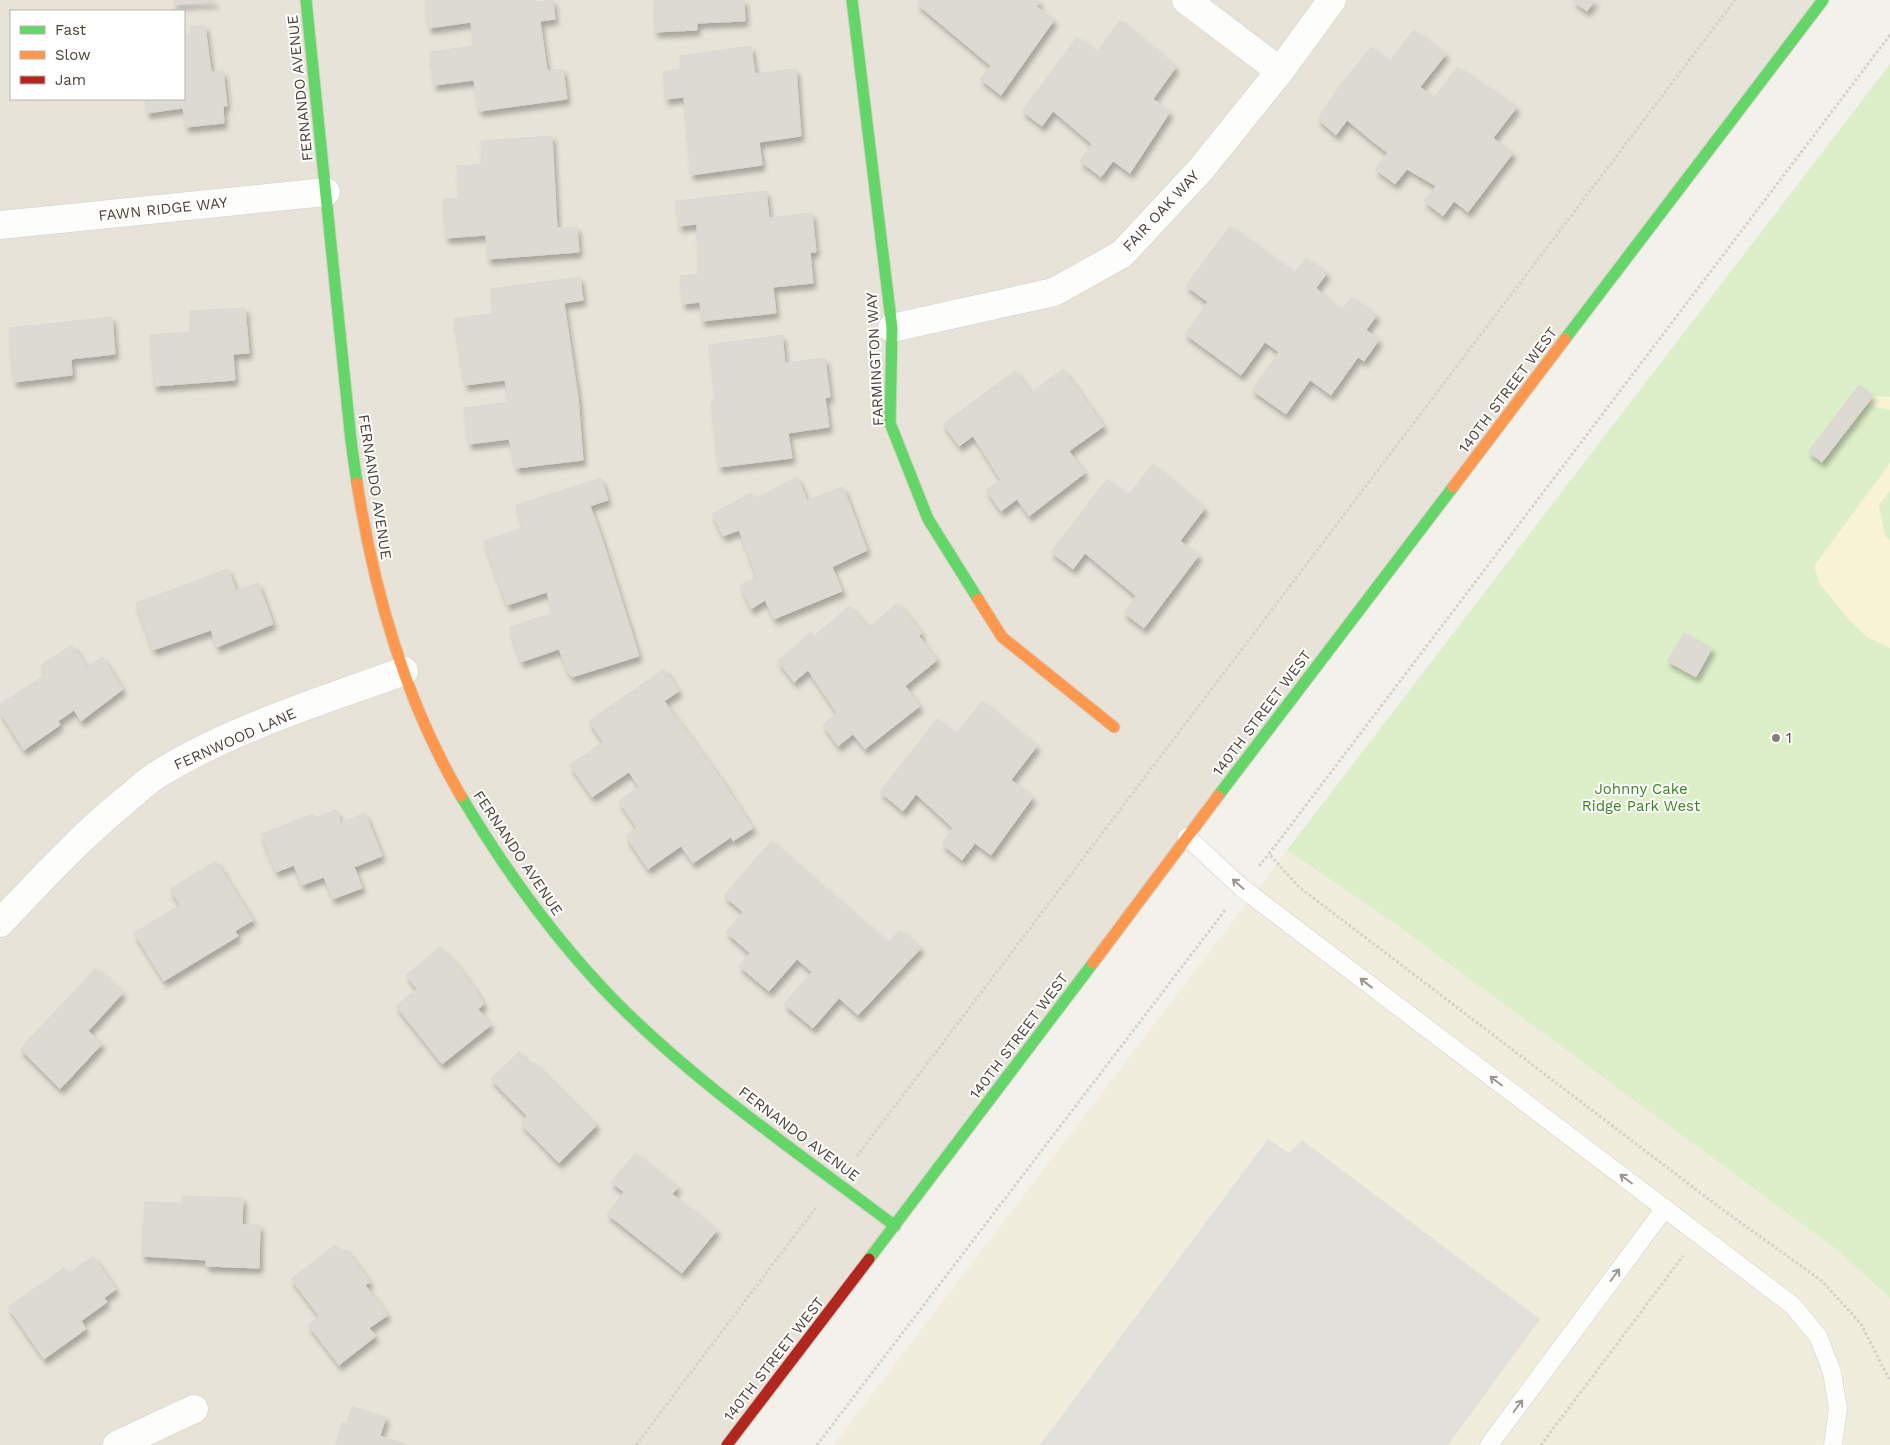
<svg xmlns="http://www.w3.org/2000/svg" width="1890" height="1445" viewBox="0 0 1890 1445" font-family="'Work Sans',sans-serif">
<style>
.residential{fill:#e7e3d8;fill-rule:evenodd}
.education{fill:#f1eddc}
.green{fill:#ddefc8}
.sand{fill:#f8f3d3}
.parking{fill:#e1e0da}
.building{fill:#dcdad3;stroke:#dbd8d0;filter:url(#shadow)}
.lines{fill:none;stroke-linecap:round;stroke-linejoin:round}
.lane-casing{stroke:#d0cfc8;stroke-width:19}
.street-casing{stroke:#d0cfc8;stroke-width:29}
.fast-casing{stroke:#d2cfc1;stroke-width:13}
.slow-casing{stroke:#d2cfc1;stroke-width:13}
.jam-casing{stroke:#d2cfc1;stroke-width:13}
.path{stroke:#d2d1ca;stroke-width:3;stroke-dasharray:2.5 2.5;stroke-linecap:butt}
.lane{stroke:#fdfdfc;stroke-width:18}
.street{stroke:#fdfdfc;stroke-width:28}
.fast{stroke:#63d668;stroke-width:11}
.slow{stroke:#ff974d;stroke-width:11}
.jam{stroke:#b3261e;stroke-width:11}
.oneway{stroke:#9b978f}
.poi-dot{fill:#858075;stroke:#fff;stroke-width:2}
.labels{text-anchor:middle;dominant-baseline:central;stroke-width:4;stroke-linejoin:round;paint-order:stroke}
.street-label{font-size:15px;fill:#4a4335;stroke:#fff}
.poi-label{font-size:15px;fill:#4a4335;stroke:#fff;text-anchor:start}
.park-label{font-size:15px;fill:#3e8222;stroke:#fff}
</style>
<defs>
<filter id="shadow"><feDropShadow dx="3" dy="5.5" stdDeviation="2.5" flood-color="#0004"/></filter>
</defs>
<rect width="100%" height="100%" fill="#f2f1eb"/>
<path class="residential" d="M0,0H1823L728,1445H0ZM11,11H184V99H11Z"/>
<path class="education" d="M1287,850L1394,923L1836,1249L1890,1298V1445H833Z"/>
<path class="green" d="M1890,64V1298L1836,1249L1394,923L1287,850Z"/>
<g class="sand">
<path d="M1873,396L1890,397V410L1866,405Z"/>
<path d="M1890,463V491L1879,505L1885,536L1890,540V648L1867,637L1849,620L1820,584L1814,566Z"/>
</g>
<path class="parking" d="M1268,1139L1289,1153L1302,1140L1540,1319L1448,1445H1040Z"/>
<g class="building">
<path d="M174,0H214L215,2L174,4Z"/>
<path d="M425,0H537V2L553,0L555,19L540,21L547,71L563,69L567,99L480,111L478,107L474,80L434,85L430,52L474,46L471,22L429,28Z"/>
<path d="M654,0H744L745,21L697,23V30L655,32Z"/>
<path d="M920,0H1040L1036,6L1054,20L1001,95L980,79L991,66L917,4Z"/>
<path d="M1572,0H1595L1587,11Z"/>
<path d="M1120,20L1176,67L1153,99L1170,112L1130,173L1113,161L1101,177L1080,161L1092,144L1053,111L1042,126L1022,111L1077,37L1097,52Z"/>
<path d="M205,25L211,72L223,71L227,106H223L224,123L186,127L183,108L147,113L145,99H184V35H191L190,27Z"/>
<path d="M1414,30L1446,54L1420,87L1434,98L1458,67L1517,107L1493,138L1513,153L1468,212L1454,201L1443,216L1424,201L1436,186L1407,169L1395,184L1375,169L1388,153L1371,140L1347,120L1336,135L1318,119L1341,84L1371,47L1390,61Z"/>
<path d="M751,46L755,74L796,69L801,136L759,142L762,165L691,175L684,97L666,99L663,72L681,69L680,56Z"/>
<path d="M552,136L557,228L577,227L579,252L488,259L486,235L446,238L443,199L459,198L457,166L482,164L481,141Z"/>
<path d="M766,191L769,218L812,213L816,252H810L813,283L773,287L776,313L702,321L700,302L683,304L680,276L699,274L697,224L679,226L676,201Z"/>
<path d="M1230,226L1295,273L1306,258L1327,273L1316,288L1341,311L1352,297L1377,315L1366,330L1379,340L1364,361L1358,357L1331,395L1310,380L1286,414L1252,390L1279,352L1265,342L1241,375L1185,334L1208,302L1186,286Z"/>
<path d="M580,277L583,300L564,303L578,398L583,460L516,468L509,439L469,444L464,408L509,402L505,380L465,385L454,319L494,313L491,289Z"/>
<path d="M245,308L249,353L233,354L235,380L154,386L150,335L191,332L190,311Z"/>
<path d="M112,317L115,354L71,359L72,375L14,382L9,328Z"/>
<path d="M782,335L785,363L825,358L830,397L825,398L829,427L788,433L792,458L719,467L711,402L716,401L709,345Z"/>
<path d="M1063,369L1104,426L1069,451L1085,473L1029,516L1017,499L1001,511L986,490L1001,480L973,436L959,446L943,424L1015,371L1031,393Z"/>
<path d="M1859,385L1873,396L1822,462L1808,452Z"/>
<path d="M1153,464L1205,508L1180,541L1199,555L1144,628L1124,613L1136,596L1085,553L1073,569L1051,552L1107,479L1128,496Z"/>
<path d="M797,477L807,500L843,487L867,550L832,567L842,591L774,619L765,600L751,609L740,585L757,577L739,530L723,536L712,514L751,493L755,499Z"/>
<path d="M601,478L608,500L590,506L602,539L639,656L572,677L569,673L559,649L521,662L510,627L553,613L547,592L507,605L484,541L523,528L516,505Z"/>
<path d="M228,569L236,591L258,583L273,624L217,647L211,630L153,650L136,603Z"/>
<path d="M898,603L922,633L919,636L937,660L905,686L920,706L865,749L853,734L838,746L823,725L837,713L808,670L794,682L778,661L811,632L814,636L850,606L868,628Z"/>
<path d="M1684,633L1712,648L1696,677L1667,661Z"/>
<path d="M72,645L87,667L102,657L123,689L81,721L74,710L58,721L60,725L24,750L0,712V704L46,674L41,665Z"/>
<path d="M664,669L679,691L664,701L719,776L753,828L733,841L731,837L693,863L681,846L648,869L626,836L637,828L619,801L639,787L629,772L592,797L570,765L603,742L589,721Z"/>
<path d="M982,701L1037,746L1011,780L1033,797L991,855L975,843L962,860L942,844L953,828L916,794L903,811L880,792L937,719L956,734Z"/>
<path d="M336,810L341,823L365,813L382,856L354,867L362,888L333,899L324,877L302,885L294,865L276,872L261,834L313,814L315,818Z"/>
<path d="M771,841L888,943L900,930L921,948L858,1015L839,998L813,1028L784,1004L812,972L797,959L769,991L739,966L750,953L726,932L743,912L724,896Z"/>
<path d="M216,861L253,920L235,931L238,936L164,981L134,933L180,905L170,889Z"/>
<path d="M440,947L454,961L475,989L484,1004L478,1009L491,1025L442,1064L396,1006L417,989L406,975Z"/>
<path d="M96,968L123,993L88,1031L102,1044L60,1089L20,1049Z"/>
<path d="M519,1052L532,1066L535,1063L597,1125L559,1163L521,1124L527,1116L491,1079Z"/>
<path d="M635,1153L678,1187L672,1194L717,1230L682,1273L607,1214L624,1192L611,1182Z"/>
<path d="M183,1196L243,1198L242,1225H260L259,1268L206,1266V1260L142,1256L145,1202L182,1203Z"/>
<path d="M335,1245L342,1253L346,1249L370,1282L365,1285L388,1315L369,1328L376,1336L339,1365L308,1325L319,1316L291,1279Z"/>
<path d="M93,1256L116,1289L104,1298L107,1302L81,1321L86,1329L44,1359L8,1307L64,1268L68,1274Z"/>
<path d="M352,1407L386,1417L380,1436L408,1445H336L342,1422L347,1424Z"/>
</g>
<g class="lines">
<defs>
<g id="lane">
<path d="M1187,837L1242,888L1792,1305L1818,1336L1832,1372L1838,1409L1833,1445"/>
<path d="M1489,1445L1665,1208"/>
</g>
<g id="street">
<path d="M1186,0L1280,71"/>
<path d="M0,225L326,192"/>
<path d="M892,328L1054,292L1122,254L1202,168L1280,71L1332,0"/>
<path d="M0,923C41,880 81,836 127,799C138,790 148,780 160,773C235,727 322,701 404,671"/>
<path d="M117,1445L194,1409"/>
</g>
<g id="fast">
<path d="M306,0L351,441L357,483"/>
<path d="M852,0L892,328L890,423L928,519L978,599"/>
<path d="M1565,339L1823,0"/>
<path d="M461,796C505,870 554,939 615,1001C699,1086 800,1154 895,1226"/>
<path d="M1218,796L1453,487"/>
<path d="M869,1259L1093,963"/>
</g>
<g id="slow">
<path d="M357,483C374,591 405,701 461,796"/>
<path d="M1453,487L1565,339"/>
<path d="M978,599L1002,637L1114,727"/>
<path d="M1093,963L1218,796"/>
</g>
<path id="jam" d="M727,1445L869,1259"/>
</defs>
<use href="#lane" class="lane-casing"/>
<use href="#street" class="street-casing"/>
<use href="#fast" class="fast-casing"/>
<use href="#slow" class="slow-casing"/>
<use href="#jam" class="jam-casing"/>
<g class="path">
<path d="M1890,35L1269,854L1299,887L1719,1207L1822,1281L1861,1324L1890,1381"/>
<path d="M1259,866L1269,854"/>
<path d="M857,1156L1735,0"/>
<path d="M636,1445L817,1206"/>
<path d="M817,1445L1226,909"/>
<path d="M1541,1445L1683,1256"/>
</g>
<use href="#lane" class="lane"/>
<use href="#street" class="street"/>
<use href="#fast" class="fast"/>
<use href="#slow" class="slow"/>
<use href="#jam" class="jam"/>
</g>
<defs><path id="oneway-shaft" d="M-6 0H5M1.5-3L5.5 0L1.5 3" fill="none" stroke-width="1.6" stroke-linecap="round" stroke-linejoin="round" transform="scale(1.25)"/></defs>
<g class="oneway">
<use href="#oneway-shaft" transform="translate(1238 884) rotate(-138)"/>
<use href="#oneway-shaft" transform="translate(1366 983) rotate(-142)"/>
<use href="#oneway-shaft" transform="translate(1496 1081) rotate(-143)"/>
<use href="#oneway-shaft" transform="translate(1626 1179) rotate(-143)"/>
<use href="#oneway-shaft" transform="translate(1615 1275) rotate(-53)"/>
<use href="#oneway-shaft" transform="translate(1518 1406) rotate(-53)"/>
</g>
<circle class="poi-dot" cx="1776" cy="738" r="5"/>
<g class="labels">
<g class="street-label">
<text transform="translate(300 88) rotate(-96)">FERNANDO AVENUE</text>
<text transform="translate(163 209) rotate(-6)">FAWN RIDGE WAY</text>
<text transform="translate(1161 211) rotate(-47)">FAIR OAK WAY</text>
<text transform="translate(875 359) rotate(-93)">FARMINGTON WAY</text>
<text transform="translate(1508 390) rotate(-53)">140TH STREET WEST</text>
<text transform="translate(375 487) rotate(81)">FERNANDO AVENUE</text>
<text transform="translate(1262 713) rotate(-53)">140TH STREET WEST</text>
<text transform="translate(235 739) rotate(-24)">FERNWOOD LANE</text>
<text transform="translate(518 853) rotate(56)">FERNANDO AVENUE</text>
<text transform="translate(1019 1036) rotate(-53)">140TH STREET WEST</text>
<text transform="translate(799 1134) rotate(37)">FERNANDO AVENUE</text>
<text transform="translate(774 1359) rotate(-52)">140TH STREET WEST</text>
</g>
<g class="poi-label">
<text x="1786" y="738">1</text>
</g>
<g class="park-label">
<text x="1641" y="789">Johnny Cake<tspan x="1641" dy="17">Ridge Park West</tspan></text>
</g>
</g>
<rect x="10" y="10" width="175" height="90" fill="#ffffff" stroke="#b7b4ae"/>
<rect x="20" y="26" width="25" height="8" fill="#63d668" stroke="#b7b4ae"/>
<text x="55" y="35" font-size="15" fill="#4a4335">Fast</text>
<rect x="20" y="51" width="25" height="8" fill="#ff974d" stroke="#b7b4ae"/>
<text x="55" y="60" font-size="15" fill="#4a4335">Slow</text>
<rect x="20" y="76" width="25" height="8" fill="#b3261e" stroke="#b7b4ae"/>
<text x="55" y="85" font-size="15" fill="#4a4335">Jam</text>
</svg>
